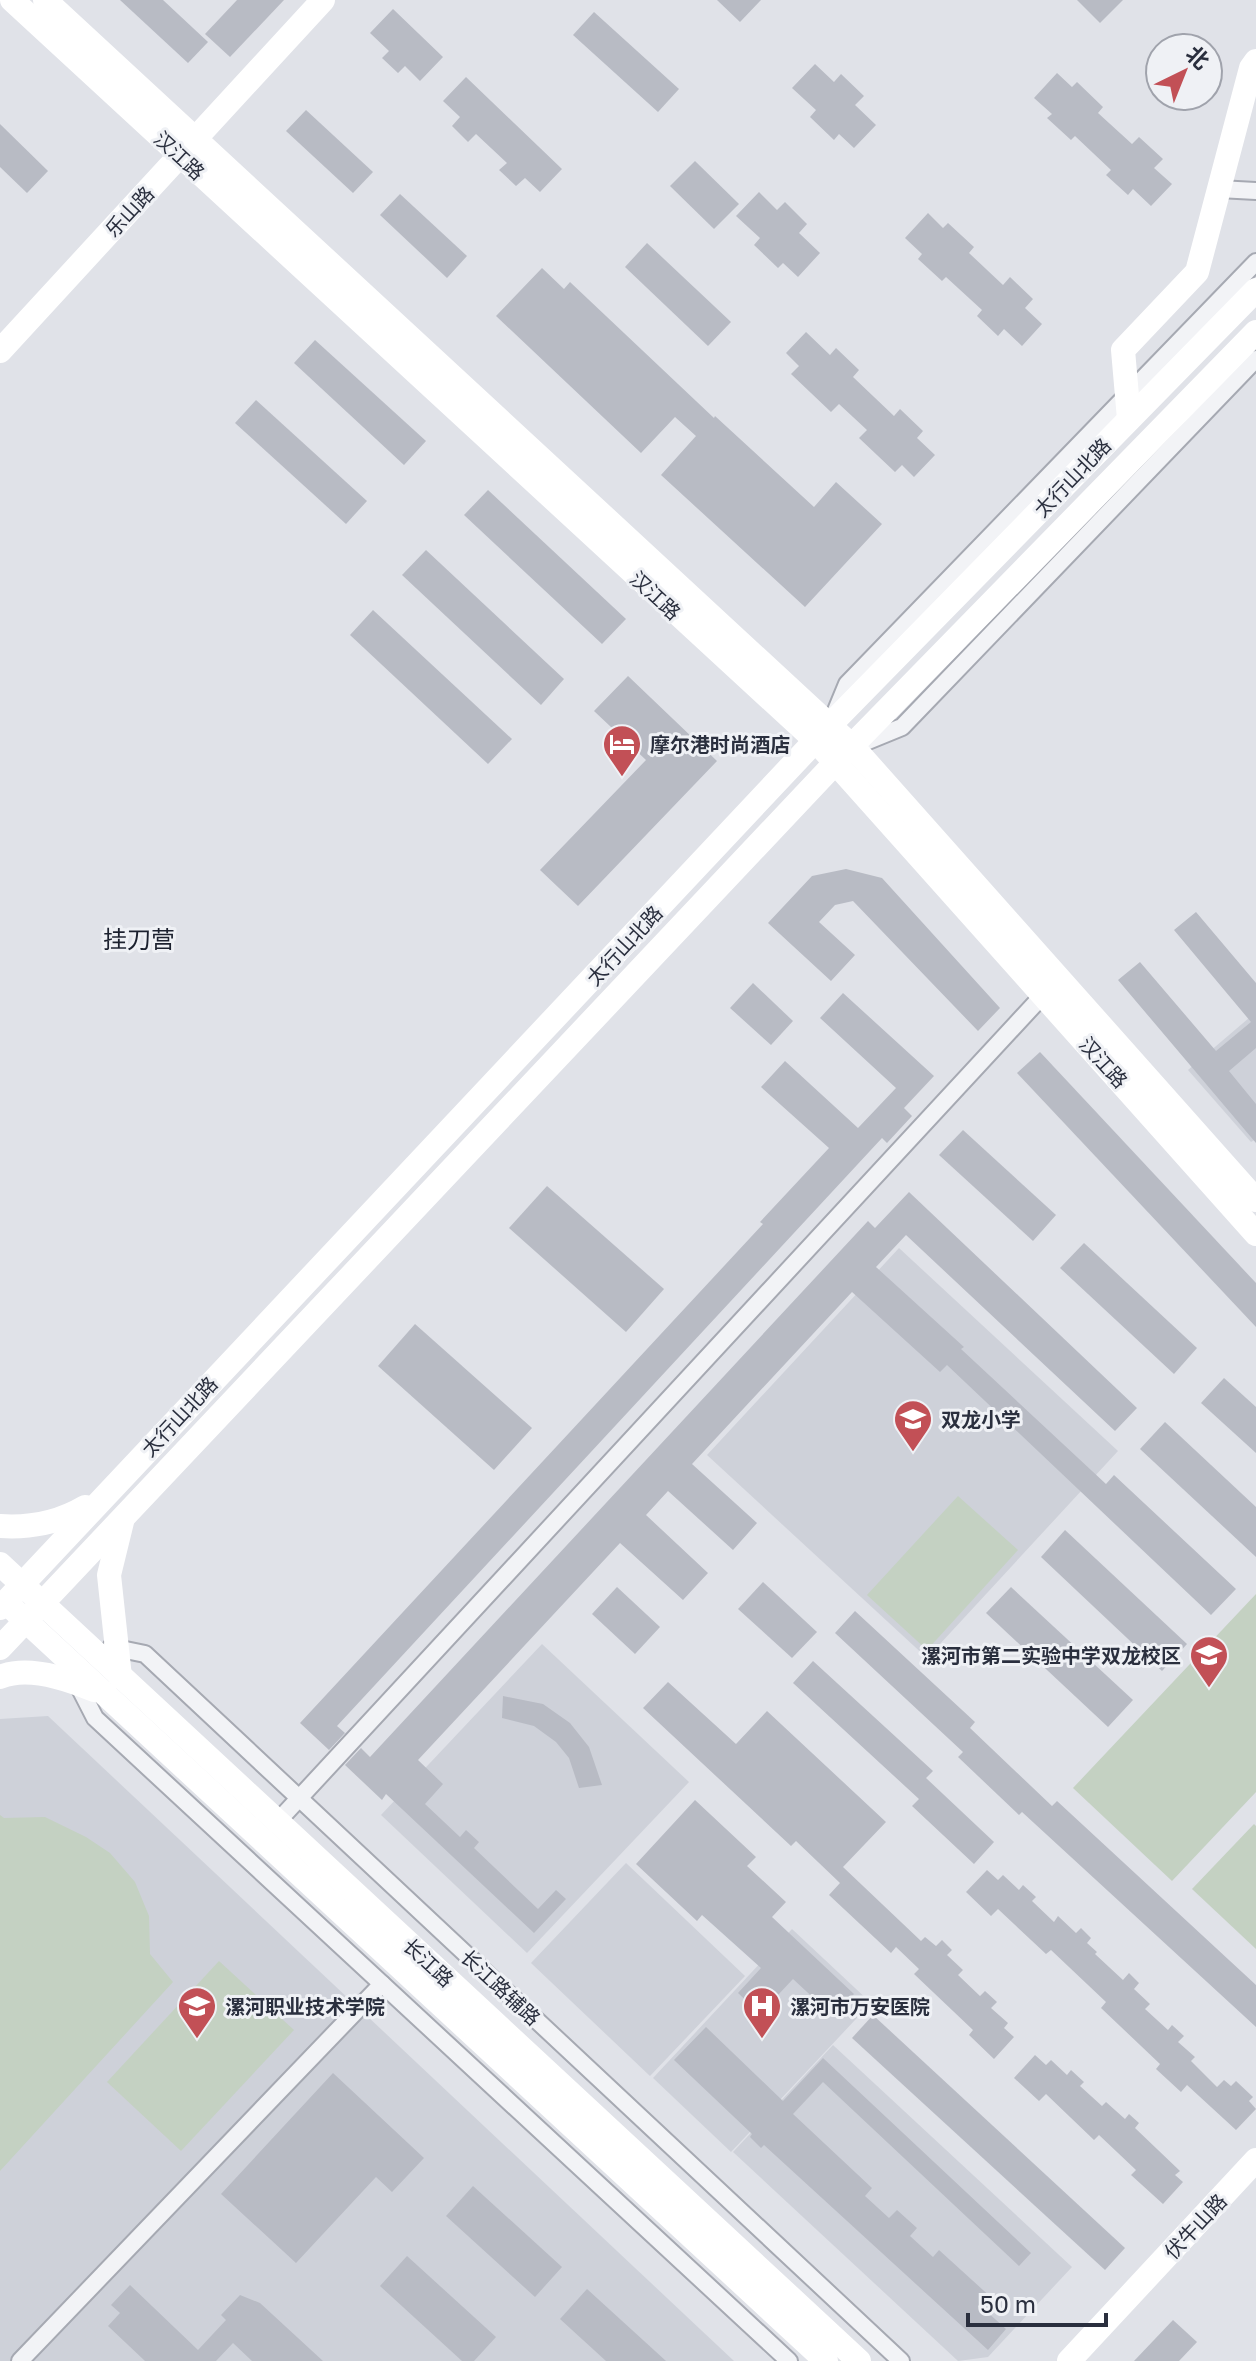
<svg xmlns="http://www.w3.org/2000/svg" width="1256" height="2361" viewBox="0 0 1256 2361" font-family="'Golos Text','Noto Sans SC',sans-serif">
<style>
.built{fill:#ced1d9}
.green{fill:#c4d1c2}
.building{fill:#b8bbc4}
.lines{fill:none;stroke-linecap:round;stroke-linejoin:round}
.street-casing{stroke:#a6a9b2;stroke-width:20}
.street{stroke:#f2f3f6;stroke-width:16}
.secondary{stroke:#fff;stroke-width:24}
.labels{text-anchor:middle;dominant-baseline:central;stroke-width:6;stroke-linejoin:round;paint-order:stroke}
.street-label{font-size:20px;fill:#2a2f3e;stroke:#eff1f5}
.poi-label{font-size:20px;font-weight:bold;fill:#2a2f3e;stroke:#eff1f5;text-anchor:start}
.quarter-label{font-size:24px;fill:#1c212f;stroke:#eff1f5}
</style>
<rect width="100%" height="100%" fill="#e0e2e8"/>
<g class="built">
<path d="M1256,1012V1139L1251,1142L1188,1070Z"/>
<path d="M899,1248L1118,1451L927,1658L707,1455Z"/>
<path d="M542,1644L689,1782L527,1953L381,1815Z"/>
<path d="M48,1716L734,2361H0V1719Z"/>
<path d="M626,1863L745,1976L650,2076L531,1963Z"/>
<path d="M792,1929L871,2003L731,2152L653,2078Z"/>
<path d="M833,2045L1072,2267L988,2357L958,2361L733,2152Z"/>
</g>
<g class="green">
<path d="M958,1496L1018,1550L927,1650L867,1595Z"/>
<path d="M1256,1594V1792L1172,1881L1073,1788Z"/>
<path d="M0,1815L4,1818L45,1817L86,1837L110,1853L135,1882L149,1916L150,1954L173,1982L0,2171Z"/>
<path d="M1254,1824L1256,1826V1949L1192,1889Z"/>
<path d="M219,1961L294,2030L181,2151L107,2082Z"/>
</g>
<g class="building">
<path d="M120,0H163L208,42L188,63Z"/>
<path d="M237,0H284L230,57L205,34Z"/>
<path d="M717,0H761L740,22Z"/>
<path d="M1077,0H1123L1100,23Z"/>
<path d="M393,9L443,57L420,81L405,66L398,73L382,58L389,51L370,33Z"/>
<path d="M594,12L679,89L658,112L573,35Z"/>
<path d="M815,64L834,82L841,74L864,96L855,105L876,125L854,148L839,134L834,140L810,117L816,110L792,88Z"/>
<path d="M1057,73L1072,87L1077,82L1103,107L1098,113L1132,144L1139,137L1163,159L1154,168L1172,184L1151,206L1133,189L1128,195L1106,175L1111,170L1075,136L1071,140L1047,118L1052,114L1034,98Z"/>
<path d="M466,77L562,169L540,192L525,178L516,186L499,170L507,163L476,134L468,142L452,126L460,117L443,101Z"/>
<path d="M306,110L373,172L353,193L286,131Z"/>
<path d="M0,124L48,171L27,193L0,167Z"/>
<path d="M695,161L739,204L714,229L670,186Z"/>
<path d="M759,192L777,210L785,202L807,224L799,233L820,253L798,277L783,263L778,268L754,245L760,238L736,216Z"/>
<path d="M400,194L467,256L447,278L380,215Z"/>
<path d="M928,213L943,228L948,223L974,247L969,253L1003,285L1010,277L1033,299L1025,308L1042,324L1022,346L1004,329L998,336L977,316L982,310L946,277L942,281L918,259L922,254L905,238Z"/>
<path d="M647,243L731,322L708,346L625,267Z"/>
<path d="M542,268L564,289L570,282L714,418L715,416L814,507L836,482L882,524L805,607L661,475L696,436L675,417L641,453L496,316Z"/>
<path d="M806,332L830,355L836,348L859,370L853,377L894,416L900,409L923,431L917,438L935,455L914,477L902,465L895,472L859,438L867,430L839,404L831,412L791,374L799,366L786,353Z"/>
<path d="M315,340L426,441L404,465L294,363Z"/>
<path d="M256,400L367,501L346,524L235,423Z"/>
<path d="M488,490L626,619L602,644L464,515Z"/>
<path d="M426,550L564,679L541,705L402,575Z"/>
<path d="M373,610L512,739L488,764L350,635Z"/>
<path d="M628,676L717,761L578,906L540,870L646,760L594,711Z"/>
<path d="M846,869L882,878L1000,1008L978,1031L853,901L835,905L819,922L855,955L831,981L768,923L812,876Z"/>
<path d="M1196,912L1256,983V1048L1229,1071L1256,1104V1143L1118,980L1140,962L1216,1051L1251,1022L1174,930Z"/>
<path d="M753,983L793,1021L771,1045L730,1008Z"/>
<path d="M843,993L934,1076L904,1108L912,1116L887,1143L882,1138L337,1726L345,1733L329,1750L300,1723L763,1224L760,1222L829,1148L761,1087L785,1061L858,1128L896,1088L820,1018Z"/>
<path d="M1040,1052L1256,1283V1327L1017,1073Z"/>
<path d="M963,1130L1056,1215L1033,1241L939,1155Z"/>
<path d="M547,1186L664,1289L626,1332L509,1228Z"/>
<path d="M909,1192L1137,1408L1115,1431L906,1235L876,1267L964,1347L961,1349L1106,1484L1114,1475L1236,1589L1211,1615L947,1365L940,1372L852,1292L692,1464L757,1523L733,1550L668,1491L646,1515L708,1573L683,1600L620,1543L418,1760L443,1784L425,1804L460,1837L466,1830L479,1842L474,1848L538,1909L556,1890L566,1899L534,1933L386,1794L382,1800L345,1765L361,1748L370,1757L868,1221L875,1228Z"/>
<path d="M1084,1243L1197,1348L1174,1374L1060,1268Z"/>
<path d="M415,1324L532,1428L494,1470L378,1366Z"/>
<path d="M1224,1378L1256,1407V1453L1201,1403Z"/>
<path d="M1165,1422L1256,1507V1557L1140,1449Z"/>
<path d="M1065,1530L1187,1644L1162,1671L1041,1557Z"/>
<path d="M763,1582L817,1632L792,1658L738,1609Z"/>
<path d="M617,1587L660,1627L635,1654L592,1614Z"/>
<path d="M1011,1587L1133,1700L1108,1727L986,1613Z"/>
<path d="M855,1611L975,1722L970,1728L1052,1806L1057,1801L1256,1985V2027L1022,1812L1019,1815L958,1757L963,1752L835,1633Z"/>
<path d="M813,1661L933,1771L926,1778L994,1842L974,1864L912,1806L919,1799L793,1683Z"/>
<path d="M668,1682L736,1744L767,1711L886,1822L843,1867L921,1941L925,1937L936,1946L942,1940L952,1950L947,1955L963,1970L958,1975L980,1996L985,1991L997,2002L991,2008L1008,2023L1004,2028L1014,2037L994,2059L969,2035L973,2030L914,1974L919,1969L896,1947L891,1953L829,1895L840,1883L796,1841L791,1846L643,1708Z"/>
<path d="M503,1696L543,1704L570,1723L589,1747L602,1785L579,1788L569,1758L556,1742L534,1726L502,1718Z"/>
<path d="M695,1800L756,1857L747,1866L786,1902L772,1917L854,1994L833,2016L793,1979L760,2014L738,1993L761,1968L702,1915L697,1921L636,1864Z"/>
<path d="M987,1870L998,1880L1003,1875L1019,1890L1023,1885L1036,1897L1032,1901L1054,1922L1058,1916L1076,1933L1081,1928L1091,1938L1087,1943L1097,1952L1095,1954L1123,1980L1129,1973L1139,1983L1134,1989L1150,2004L1145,2009L1168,2030L1172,2025L1184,2036L1178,2042L1195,2057L1191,2061L1217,2087L1224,2080L1231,2086L1236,2081L1253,2097L1249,2101L1256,2109L1236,2130L1187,2085L1181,2092L1156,2069L1160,2064L1101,2008L1106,2002L1051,1950L1046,1954L998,1909L991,1916L966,1892Z"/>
<path d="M873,2015L1125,2248L1105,2270L852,2038Z"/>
<path d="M706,2027L783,2101L823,2058L1031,2253L1019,2266L823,2082L793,2114L872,2188L865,2196L889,2218L897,2210L917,2228L910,2236L933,2257L939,2250L994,2300L985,2310L1006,2329L988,2350L764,2145L761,2148L750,2137L752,2134L674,2060Z"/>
<path d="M1035,2055L1046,2065L1051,2060L1067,2075L1071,2070L1084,2082L1080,2086L1102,2106L1106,2102L1125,2119L1129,2114L1139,2123L1135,2128L1180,2171L1175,2175L1183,2182L1163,2204L1131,2175L1136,2170L1099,2135L1094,2140L1046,2094L1039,2101L1014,2078Z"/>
<path d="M333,2073L424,2158L392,2192L376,2177L296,2263L221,2194Z"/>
<path d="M473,2186L562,2267L535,2297L446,2216Z"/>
<path d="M407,2256L496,2337L474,2361H462L380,2286Z"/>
<path d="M130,2285L198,2350L226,2320L221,2315L240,2295L260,2303L323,2361H252L233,2343L216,2361H145L108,2326L120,2313L111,2305Z"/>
<path d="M587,2289L666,2361H606L560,2319Z"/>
<path d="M1173,2320L1197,2342L1179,2361H1134Z"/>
</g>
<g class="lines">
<defs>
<g id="street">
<path d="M1219,189L1256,191"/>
<path d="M835,713L847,684L1256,262"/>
<path d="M858,745L902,727L1256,359"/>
<path d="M111,1647L145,1654L901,2361"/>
<path d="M76,1681L95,1718L789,2361"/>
<path d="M278,1821L1044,994"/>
<path d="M20,2361L382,1984"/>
</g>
</defs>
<use href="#street" class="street-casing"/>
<use href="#street" class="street"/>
<g class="secondary">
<path d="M12,0L816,741L1256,1234"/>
<path d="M45,0L853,747L1256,1200"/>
<path d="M0,351L323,0"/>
<path d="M1129,419L1123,350L1197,272L1251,68L1256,61"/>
<path d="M0,1526C31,1528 58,1523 85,1507"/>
<path d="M0,1564L859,2361"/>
<path d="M0,1608L830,725L1256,290"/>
<path d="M13,1609L826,2361"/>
<path d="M0,1648L836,762L1256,332"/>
<path d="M0,1677C28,1665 68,1679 94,1690"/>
<path d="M120,1677L109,1575L122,1522"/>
<path d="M1069,2361L1256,2160"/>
</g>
</g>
<defs>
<symbol id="hotel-pin" viewBox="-11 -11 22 30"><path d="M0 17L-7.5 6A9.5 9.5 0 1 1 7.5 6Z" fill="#c25056" stroke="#eff1f5"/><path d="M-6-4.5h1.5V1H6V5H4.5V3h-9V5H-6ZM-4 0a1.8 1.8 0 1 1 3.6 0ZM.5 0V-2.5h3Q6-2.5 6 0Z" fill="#fff"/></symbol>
<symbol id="school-pin" viewBox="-11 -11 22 30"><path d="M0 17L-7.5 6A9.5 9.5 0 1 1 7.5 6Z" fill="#c25056" stroke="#eff1f5"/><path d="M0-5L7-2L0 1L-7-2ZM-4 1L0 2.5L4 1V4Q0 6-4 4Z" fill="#fff"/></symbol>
<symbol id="university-pin" viewBox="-11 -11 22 30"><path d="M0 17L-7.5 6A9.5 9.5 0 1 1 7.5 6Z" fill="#c25056" stroke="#eff1f5"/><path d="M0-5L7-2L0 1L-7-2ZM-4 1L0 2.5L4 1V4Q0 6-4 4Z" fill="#fff"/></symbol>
<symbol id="hospital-pin" viewBox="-11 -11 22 30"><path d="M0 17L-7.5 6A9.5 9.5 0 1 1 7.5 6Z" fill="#c25056" stroke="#eff1f5"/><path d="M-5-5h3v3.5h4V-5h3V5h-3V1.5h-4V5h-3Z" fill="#fff"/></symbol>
</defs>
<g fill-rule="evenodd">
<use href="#hotel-pin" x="600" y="722" width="44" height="60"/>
<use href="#school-pin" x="891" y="1397" width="44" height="60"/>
<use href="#school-pin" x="1187" y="1633" width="44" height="60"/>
<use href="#university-pin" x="175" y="1984" width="44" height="60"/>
<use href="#hospital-pin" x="740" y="1984" width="44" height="60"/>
</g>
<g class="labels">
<g class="street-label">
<text transform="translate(180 155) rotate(43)">汉江路</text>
<text transform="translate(129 211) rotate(-47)">乐山路</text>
<text transform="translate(1072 477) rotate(-46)">太行山北路</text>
<text transform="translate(656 595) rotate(43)">汉江路</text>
<text transform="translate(624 945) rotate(-47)">太行山北路</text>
<text transform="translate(1104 1062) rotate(48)">汉江路</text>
<text transform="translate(179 1416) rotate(-47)">太行山北路</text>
<text transform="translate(429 1962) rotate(43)">长江路</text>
<text transform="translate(501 1987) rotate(43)">长江路辅路</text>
<text transform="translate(1195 2226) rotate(-47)">伏牛山路</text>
</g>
<g class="poi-label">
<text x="650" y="744">摩尔港时尚酒店</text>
<text x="941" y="1419">双龙小学</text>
<text x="1181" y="1655" text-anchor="end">漯河市第二实验中学双龙校区</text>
<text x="225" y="2006">漯河职业技术学院</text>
<text x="790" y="2006">漯河市万安医院</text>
</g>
<g class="quarter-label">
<text x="139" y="938">挂刀营</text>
</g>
</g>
<g transform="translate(1184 72) rotate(43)"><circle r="38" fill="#eff1f5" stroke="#a0a3ac" stroke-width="2"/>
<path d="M0-6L14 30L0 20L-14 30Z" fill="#c25056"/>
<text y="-12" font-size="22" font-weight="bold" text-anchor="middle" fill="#2a2f3e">北</text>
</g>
<path d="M968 2313v12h138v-12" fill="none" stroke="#2a2f3e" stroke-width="4"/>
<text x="980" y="2313" font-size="24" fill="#2a2f3e" stroke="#eff1f5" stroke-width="6" paint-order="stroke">50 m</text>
</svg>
